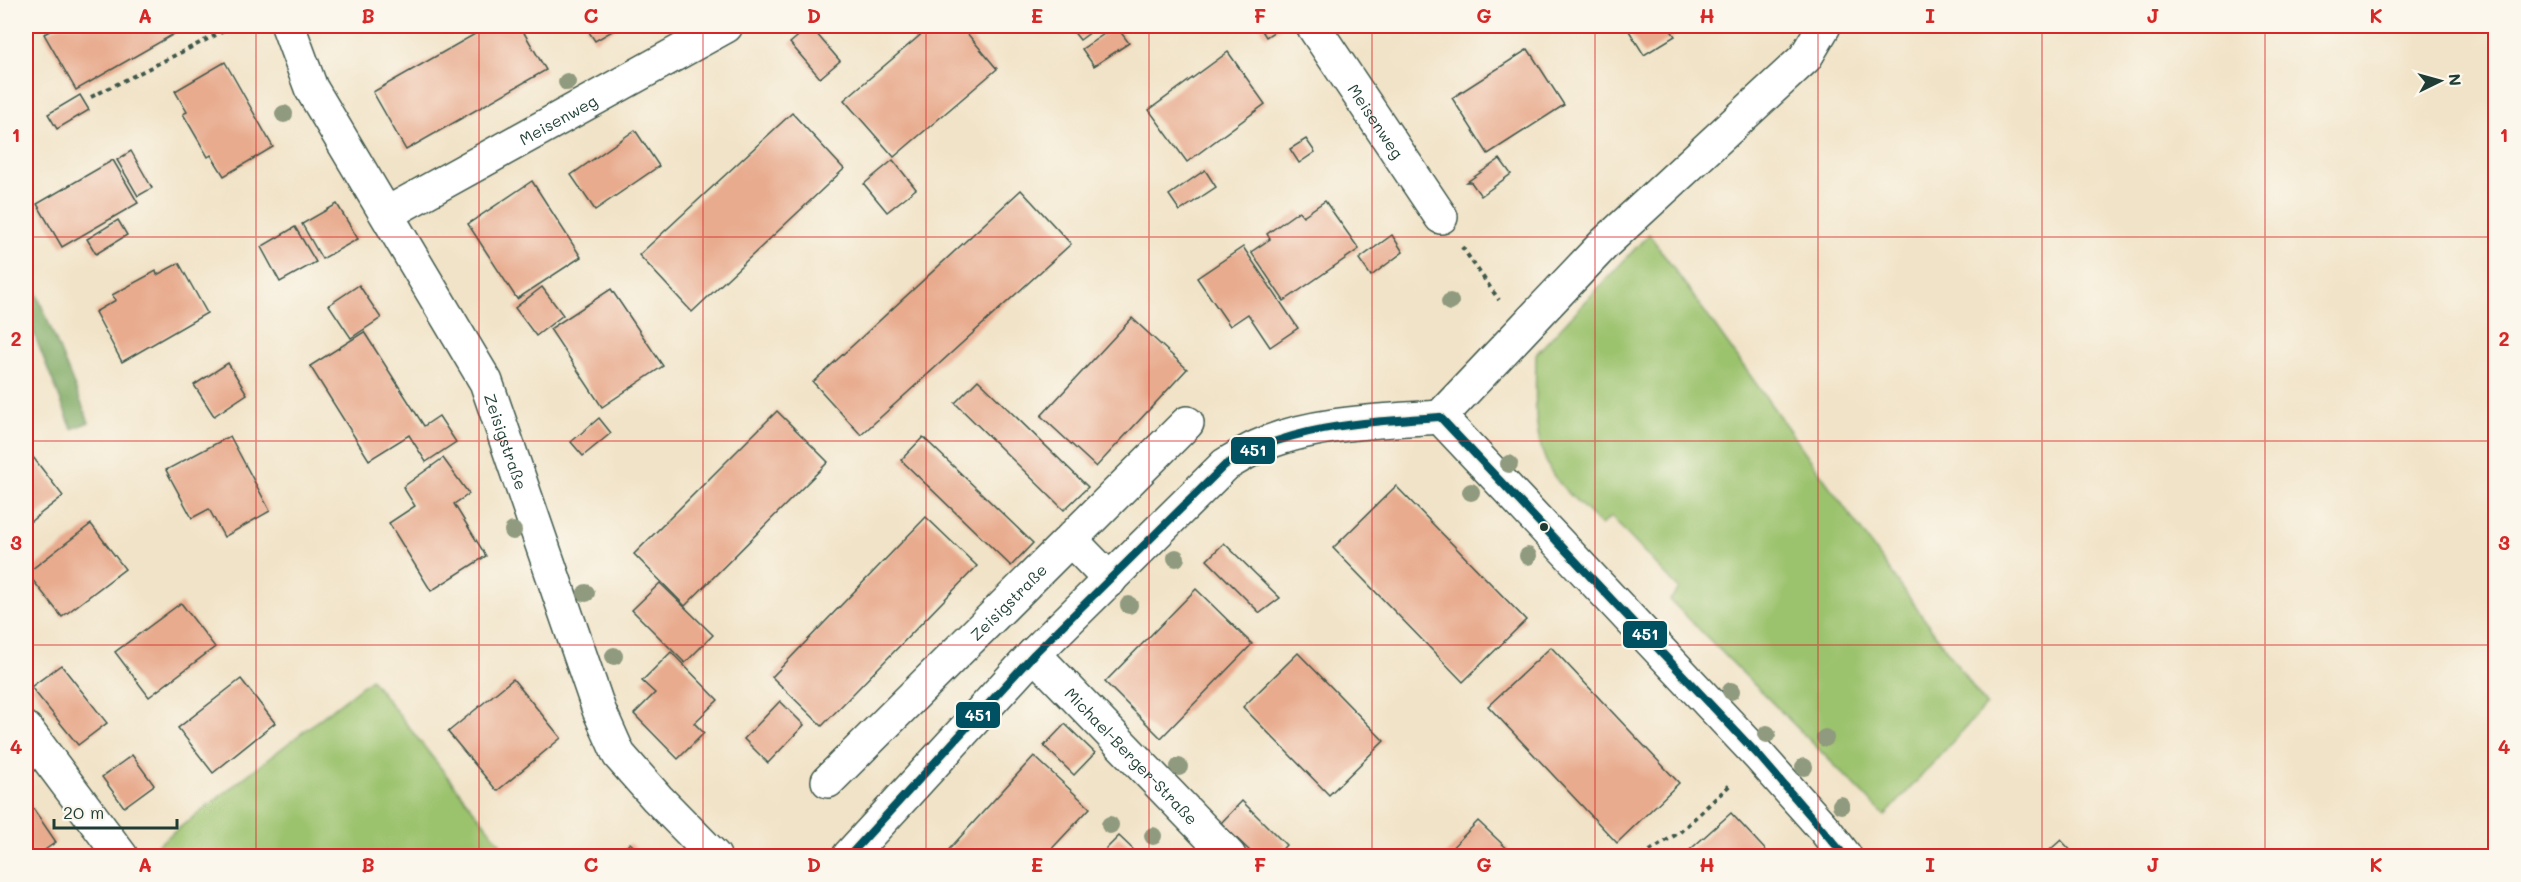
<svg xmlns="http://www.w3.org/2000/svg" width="2521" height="882" viewBox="0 0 2521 882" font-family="Mali,sans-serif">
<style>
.green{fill:#9bc26d;stroke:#5d8050;stroke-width:1.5}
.forest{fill:#7ca860;stroke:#4e724a;stroke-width:1.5}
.building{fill:#e8ab8e}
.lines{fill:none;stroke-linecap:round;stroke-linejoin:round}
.minor-casing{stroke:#3e564a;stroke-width:36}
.path{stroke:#3e564a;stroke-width:4;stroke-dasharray:4.5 4.5;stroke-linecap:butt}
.minor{stroke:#fff;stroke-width:33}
.bus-1-casing{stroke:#fbf7ec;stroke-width:12}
.bus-1{stroke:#005262;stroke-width:8}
.tree{fill:#8f9a7e}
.grid{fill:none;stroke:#d62828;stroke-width:1.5;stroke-opacity:0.55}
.bus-dot{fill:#1f3d34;stroke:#fbf7ec;stroke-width:2}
.labels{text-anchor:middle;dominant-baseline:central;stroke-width:5;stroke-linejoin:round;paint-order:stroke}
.street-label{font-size:16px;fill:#1f3d34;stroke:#fbf7ec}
.line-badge{stroke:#fbf7ec;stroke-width:2}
.badge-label{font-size:16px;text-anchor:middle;font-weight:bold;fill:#fff}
.neatline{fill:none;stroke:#d62828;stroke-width:2}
.grid-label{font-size:20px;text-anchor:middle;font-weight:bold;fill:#d62828}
</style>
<rect width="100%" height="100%" fill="#fbf7ec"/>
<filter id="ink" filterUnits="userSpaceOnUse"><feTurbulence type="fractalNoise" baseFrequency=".0167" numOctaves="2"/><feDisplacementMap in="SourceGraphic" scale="12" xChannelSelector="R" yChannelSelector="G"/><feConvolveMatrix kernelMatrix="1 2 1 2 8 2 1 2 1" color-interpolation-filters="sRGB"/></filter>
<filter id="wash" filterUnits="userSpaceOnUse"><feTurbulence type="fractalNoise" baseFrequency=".008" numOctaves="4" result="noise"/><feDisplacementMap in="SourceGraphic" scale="24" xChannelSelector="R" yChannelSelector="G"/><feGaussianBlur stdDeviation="1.35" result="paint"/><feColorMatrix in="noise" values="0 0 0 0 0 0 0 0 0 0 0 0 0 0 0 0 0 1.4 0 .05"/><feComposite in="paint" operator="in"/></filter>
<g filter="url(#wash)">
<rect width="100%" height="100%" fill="#f1e3c7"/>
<g class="green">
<path d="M1649,234L1986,705L1885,816L1670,600L1679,589L1611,517L1601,525C1586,509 1560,488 1550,470C1531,434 1536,393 1536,354Z"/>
<path d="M371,679L510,856H149L147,853Z"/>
</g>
<path class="forest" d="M26,267L89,422L72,429L26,314Z"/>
<g id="blocks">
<g class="building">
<path d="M59,26H188L76,90L44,34Z"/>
<path d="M489,26H520L546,70L406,150L373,92Z"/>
<path d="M585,26H621L595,41Z"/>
<path d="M810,26L840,61L820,78L790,43Z"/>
<path d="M931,26H961L997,69L894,157L844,100Z"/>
<path d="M1069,26H1099L1080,40Z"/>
<path d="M1116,26L1129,43L1094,66L1082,49Z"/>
<path d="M1259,26H1283L1266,37Z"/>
<path d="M1626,26H1668L1675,36L1644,55Z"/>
<path d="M1528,49L1564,105L1488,154L1452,98Z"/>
<path d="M1228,52L1265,104L1187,162L1149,110Z"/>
<path d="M225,62L273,147L224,176L211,155L208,157L183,114L187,112L175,91Z"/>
<path d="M80,95L89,110L57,129L48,114Z"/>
<path d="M792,113L844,169L692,312L639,255Z"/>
<path d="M635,130L659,166L595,210L571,175Z"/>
<path d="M1306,139L1315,152L1299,163L1290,149Z"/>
<path d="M131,151L152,188L138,196L117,160Z"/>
<path d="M1500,159L1511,174L1481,196L1471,182H1467Z"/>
<path d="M113,160L138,203L62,247L37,204Z"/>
<path d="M893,160L916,189L887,212L864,184Z"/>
<path d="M1205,170L1216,187L1180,211L1169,195Z"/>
<path d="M532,181L581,257L517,299L468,224Z"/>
<path d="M1021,190L1071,244L861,435L813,382Z"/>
<path d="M1325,201L1359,249L1284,301L1251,252L1270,239L1267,234L1282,223L1299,211L1303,216Z"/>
<path d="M337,204L358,239L322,259L302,224Z"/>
<path d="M118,220L127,235L96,254L87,239Z"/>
<path d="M295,227L316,262L280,282L261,247Z"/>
<path d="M1392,235L1403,252L1371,276L1359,259Z"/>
<path d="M1243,247L1298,328L1270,347L1248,314L1230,326L1197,278Z"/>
<path d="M179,263L207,313L122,362L95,312L116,300L112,295L156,271L157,275Z"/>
<path d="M359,285L381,318L351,338L329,305Z"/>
<path d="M542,287L563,315L536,336L515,308Z"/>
<path d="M611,289L663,366L602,407L550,329Z"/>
<path d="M1132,318L1187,369L1096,467L1041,416Z"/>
<path d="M364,332L424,426L439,416L456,442L426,462L409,435L369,460L310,366Z"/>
<path d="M228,363L247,394L214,416L194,385Z"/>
<path d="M978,380L1088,487L1064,510L955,403Z"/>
<path d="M777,411L828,462L685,606L634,554Z"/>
<path d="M599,418L611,433L583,456L571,442Z"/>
<path d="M230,436L270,511L224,537L209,509L192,518L166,470Z"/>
<path d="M923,437L1033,543L1011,566L901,460Z"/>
<path d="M26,448L63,496L26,525Z"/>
<path d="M443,458L469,494L454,504L486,556L431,591L389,523L415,506L403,487Z"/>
<path d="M1396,486L1526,620L1463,682L1333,548Z"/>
<path d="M926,517L977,566L822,726L772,677Z"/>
<path d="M91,524L125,569L62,617L27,573Z"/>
<path d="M1224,543L1280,598L1260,613L1207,560Z"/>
<path d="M660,583L713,635L685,663L632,610Z"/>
<path d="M1196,589L1252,644L1161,738L1105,682Z"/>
<path d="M181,603L215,647L149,697L115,652Z"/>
<path d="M1551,647L1679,783L1617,843L1488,706Z"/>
<path d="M671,652L718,700L694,723L704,733L678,759L634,714L655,693L642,681Z"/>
<path d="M1298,653L1384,741L1329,795L1243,707Z"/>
<path d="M61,665L107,723L78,745L31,687Z"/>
<path d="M241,679L275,723L213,773L178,728Z"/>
<path d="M513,679L561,738L497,791L448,732Z"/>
<path d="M780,701L804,725L768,763L744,739Z"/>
<path d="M1065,724L1095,753L1074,775L1044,746Z"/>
<path d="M132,755L154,785L124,807L102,777Z"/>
<path d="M1034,756L1090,808L1045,856H943Z"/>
<path d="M26,798L56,842L36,856H26Z"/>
<path d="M1242,801L1286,845L1276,856H1255L1221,823Z"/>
<path d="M1731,813L1771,856H1683Z"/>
<path d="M1478,821L1515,856H1444Z"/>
<path d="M1119,836L1140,856H1099Z"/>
<path d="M2061,840L2076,856H2043Z"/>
<path d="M630,843L644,856H617Z"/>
</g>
</g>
</g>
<g filter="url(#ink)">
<use href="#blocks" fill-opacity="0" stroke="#3e564a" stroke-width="1.5"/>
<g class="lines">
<defs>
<g id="minor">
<path id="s1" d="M288,26L311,88L486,382L599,710L619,755L657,798L714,856"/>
<path id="s2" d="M1313,26L1441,217"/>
<path id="s3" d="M388,213L726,26"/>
<path d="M1440,417L1760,757L1825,830L1845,856"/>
<path d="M1071,540L1110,580"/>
<path id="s4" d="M1034,654L1229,856"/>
<path d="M26,729L121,856"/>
<path id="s5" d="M828,781L1187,423"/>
<path d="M849,856L1034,654L1225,465C1235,459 1246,452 1257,447C1310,422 1383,421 1440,417L1605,243L1805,58L1824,26"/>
</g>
</defs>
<use href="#minor" class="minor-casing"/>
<g class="path">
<path d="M91,97L234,26"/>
<path d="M1462,247L1499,300"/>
<path d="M1642,856L1680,832L1732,783"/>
</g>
<use href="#minor" class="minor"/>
<defs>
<g id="bus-1">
<path d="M1440,417L1760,757L1845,856"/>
<path d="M849,856L1034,654L1225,465C1291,425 1364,422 1440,417"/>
</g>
</defs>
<use href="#bus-1" class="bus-1-casing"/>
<use href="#bus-1" class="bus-1"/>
</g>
<g class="tree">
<circle cx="567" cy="82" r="9"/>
<circle cx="284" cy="114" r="9"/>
<circle cx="1450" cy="302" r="9"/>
<circle cx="1509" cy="464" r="9"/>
<circle cx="1471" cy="492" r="9"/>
<circle cx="513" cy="531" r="9"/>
<circle cx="1528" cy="556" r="9"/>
<circle cx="1176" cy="558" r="9"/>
<circle cx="586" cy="593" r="9"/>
<circle cx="1129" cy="605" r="9"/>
<circle cx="614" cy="656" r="9"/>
<circle cx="1731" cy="691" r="9"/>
<circle cx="1767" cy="734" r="9"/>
<circle cx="1825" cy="738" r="9"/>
<circle cx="1179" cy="767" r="9"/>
<circle cx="1804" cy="767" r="9"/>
<circle cx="1841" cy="805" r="9"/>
<circle cx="1110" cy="825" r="9"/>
<circle cx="1153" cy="836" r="9"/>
</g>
</g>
<path class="grid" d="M256,26V856M479,26V856M703,26V856M926,26V856M1149,26V856M1372,26V856M1595,26V856M1818,26V856M2042,26V856M2265,26V856M26,237H2496M26,441H2496M26,645H2496"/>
<circle class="bus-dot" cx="1544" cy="527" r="5"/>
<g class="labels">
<g class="street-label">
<text stroke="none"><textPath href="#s3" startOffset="194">Meisenweg</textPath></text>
<text stroke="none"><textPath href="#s2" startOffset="114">Meisenweg</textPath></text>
<text stroke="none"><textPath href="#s1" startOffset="471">Zeisigstraße</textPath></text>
<text stroke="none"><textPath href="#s5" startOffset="254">Zeisigstraße</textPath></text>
<text stroke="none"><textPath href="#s4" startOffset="141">Michael-Berger-Straße</textPath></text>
</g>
</g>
<g class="line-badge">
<rect x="1230" y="436" width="46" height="29" rx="6" fill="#005262"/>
<rect x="1622" y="620" width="46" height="29" rx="6" fill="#005262"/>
<rect x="955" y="701" width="46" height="28" rx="6" fill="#005262"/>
</g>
<g class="badge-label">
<text x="1253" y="456">451</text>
<text x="1645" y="640">451</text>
<text x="978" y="721">451</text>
</g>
<rect width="2521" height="882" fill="none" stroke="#fbf7ec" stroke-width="66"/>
<g transform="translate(2440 81) rotate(85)" stroke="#fbf7ec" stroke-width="4.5" paint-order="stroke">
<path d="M0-4.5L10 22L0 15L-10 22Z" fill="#1f3d34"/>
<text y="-9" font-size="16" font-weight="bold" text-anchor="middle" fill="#1f3d34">N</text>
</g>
<path d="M54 819v9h123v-9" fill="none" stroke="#1f3d34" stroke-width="3"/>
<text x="63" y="819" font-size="18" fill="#1f3d34" stroke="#fbf7ec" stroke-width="4.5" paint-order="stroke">20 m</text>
<rect x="33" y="33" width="2455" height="816" class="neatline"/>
<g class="grid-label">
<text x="145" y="23">A</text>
<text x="368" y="23">B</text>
<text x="591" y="23">C</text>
<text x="814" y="23">D</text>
<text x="1037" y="23">E</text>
<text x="1260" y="23">F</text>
<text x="1484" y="23">G</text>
<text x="1707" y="23">H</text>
<text x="1930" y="23">I</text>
<text x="2153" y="23">J</text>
<text x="2376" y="23">K</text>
<text x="16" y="142">1</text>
<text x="2504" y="142">1</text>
<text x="16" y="346">2</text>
<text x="2504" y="346">2</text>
<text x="16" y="550">3</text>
<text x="2504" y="550">3</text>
<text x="16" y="754">4</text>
<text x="2504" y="754">4</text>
<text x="145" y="872">A</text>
<text x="368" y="872">B</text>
<text x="591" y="872">C</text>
<text x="814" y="872">D</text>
<text x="1037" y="872">E</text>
<text x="1260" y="872">F</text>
<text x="1484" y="872">G</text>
<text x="1707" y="872">H</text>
<text x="1930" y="872">I</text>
<text x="2153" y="872">J</text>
<text x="2376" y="872">K</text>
</g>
</svg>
